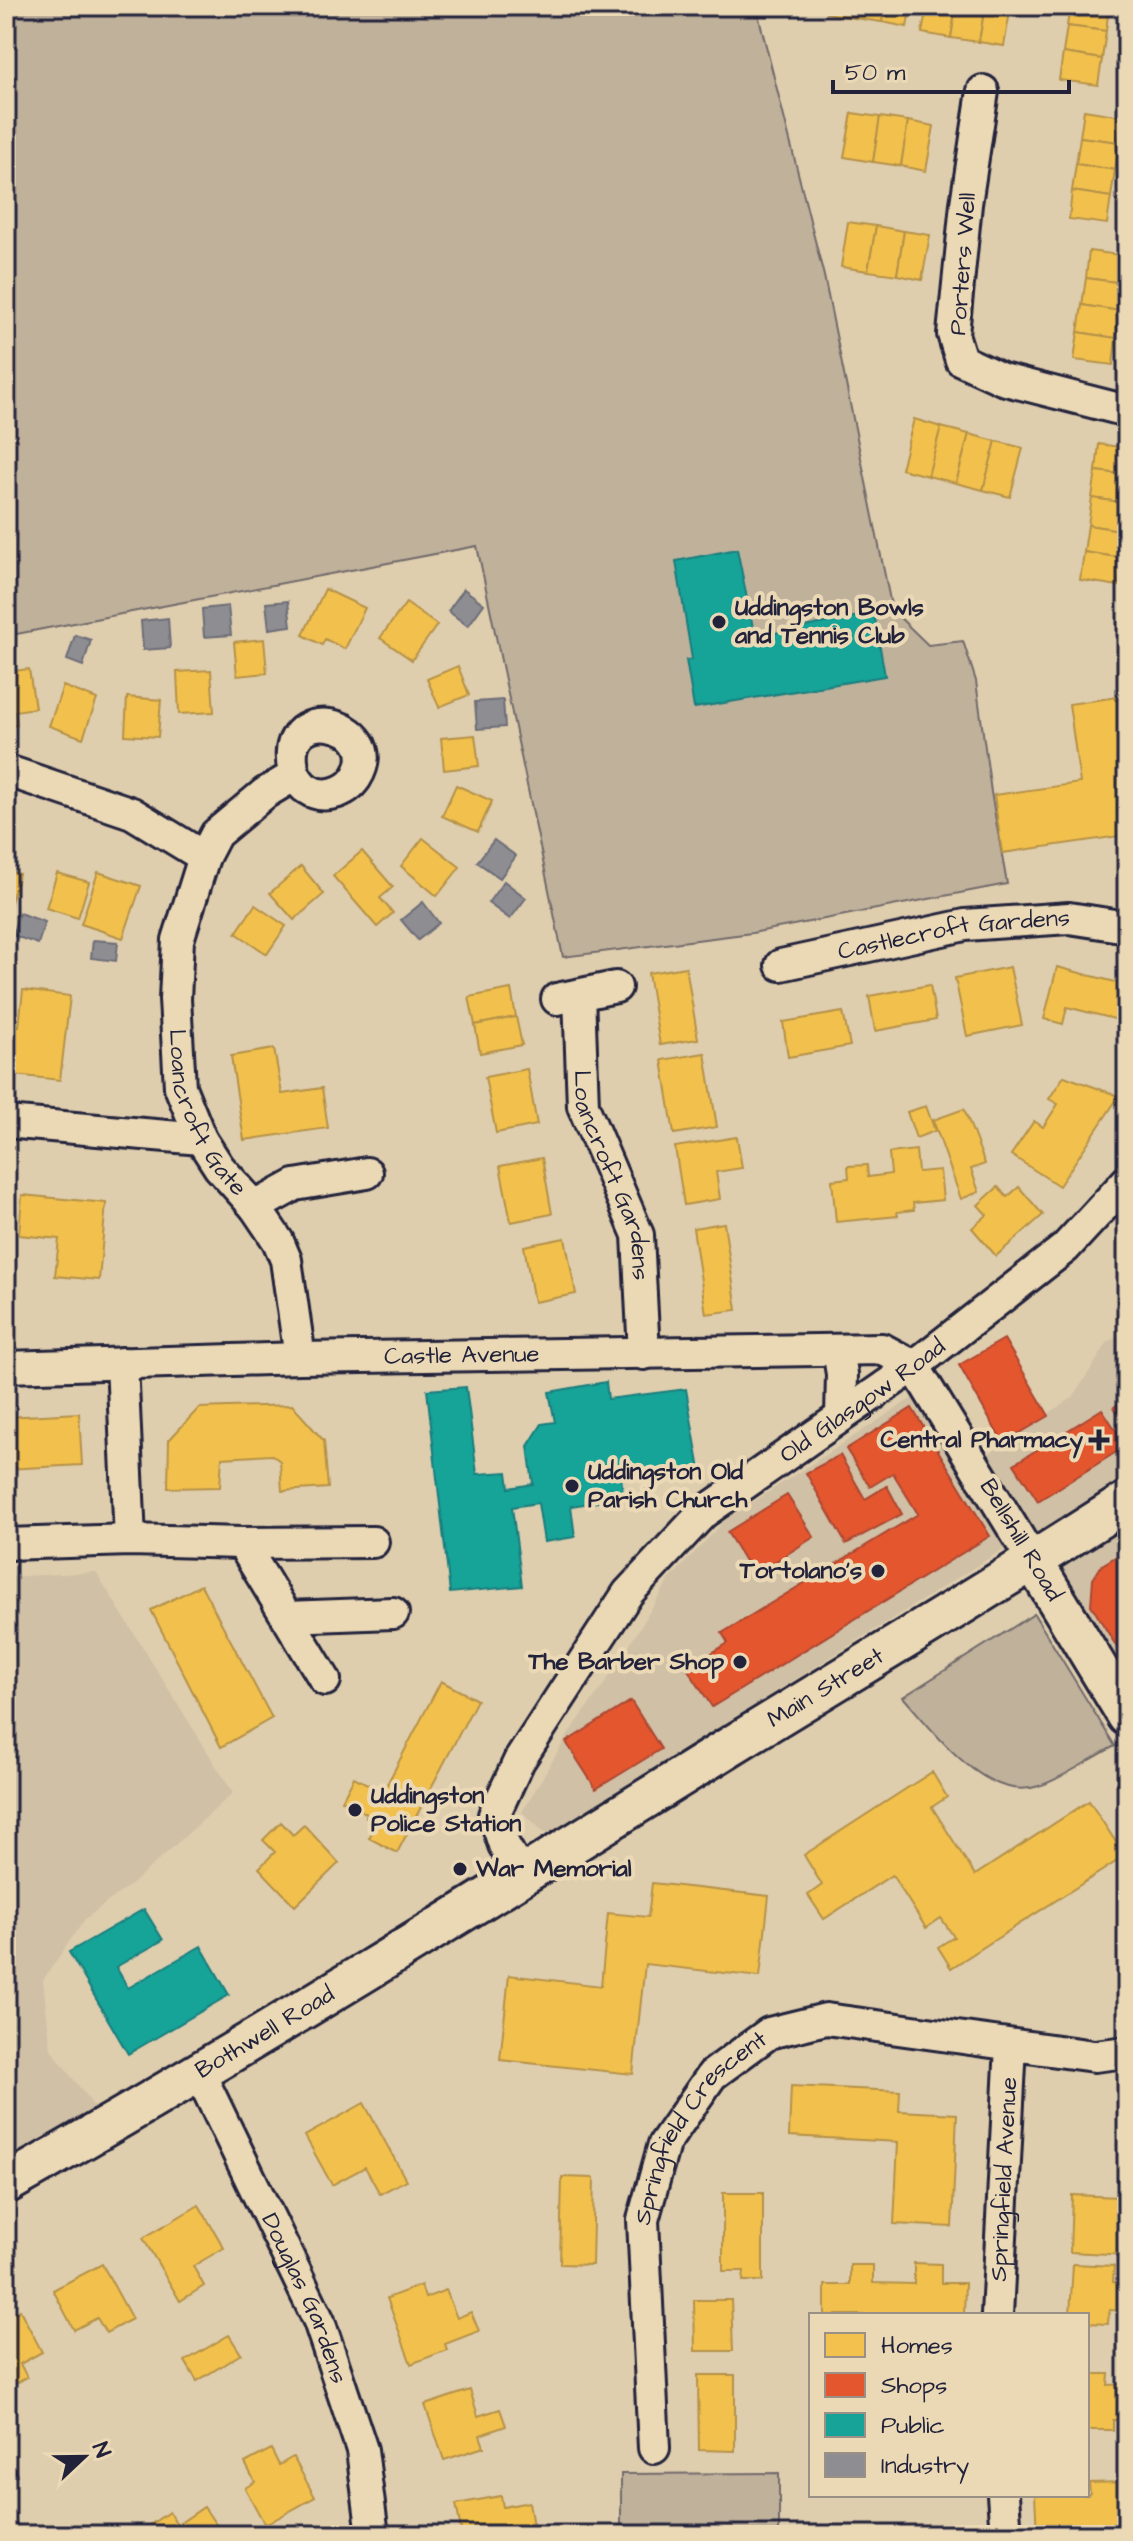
<svg xmlns="http://www.w3.org/2000/svg" width="1133" height="2541" viewBox="0 0 1133 2541" font-family="'Architects Daughter',sans-serif">
<style>
.built{fill:#d0c0a5}
.green{fill:#c0b19b;stroke:#716a6b;stroke-width:2}
.homes{fill:#f2c14e;stroke:#b49148;stroke-width:2}
.shops{fill:#e4572e;stroke:#aa4732;stroke-width:2}
.public{fill:#17a398;stroke:#1a7c7c;stroke-width:2}
.industry{fill:#8d8d92;stroke:#6d6d78;stroke-width:2}
.lines{fill:none;stroke-linecap:round;stroke-linejoin:round}
.minor-casing{stroke:#22223b;stroke-width:36}
.major-casing{stroke:#22223b;stroke-width:44}
.minor{stroke:#ebd9b6;stroke-width:30}
.major{stroke:#ebd9b6;stroke-width:38}
.poi-dot{fill:#22223b;stroke:#ebd9b6;stroke-width:3}
.labels{text-anchor:middle;dominant-baseline:central;stroke-width:8;stroke-linejoin:round;paint-order:stroke}
.street-label{font-size:24px;fill:#22223b;stroke:#ebd9b6}
.poi-label{font-size:24px;font-weight:bold;fill:#22223b;stroke:#ebd9b6;text-anchor:start}
</style>
<rect width="100%" height="100%" fill="#dfceae"/>
<filter id="ink" filterUnits="userSpaceOnUse"><feTurbulence type="fractalNoise" baseFrequency=".0125" numOctaves="2"/><feDisplacementMap in="SourceGraphic" scale="16" xChannelSelector="R" yChannelSelector="G"/><feConvolveMatrix kernelMatrix="1 2 1 2 8 2 1 2 1" color-interpolation-filters="sRGB"/></filter>
<g filter="url(#ink)">
<g class="built">
<path d="M1127,1331V1676L1087,1611L1002,1550L547,1835L522,1812L566,1738L616,1667L669,1580L724,1521L917,1395L962,1472L1073,1397L1108,1342Z"/>
<path d="M96,1572L233,1793L133,1883L85,1919L43,1980L51,2049L95,2108L6,2165V1577Z"/>
</g>
<g class="green">
<path d="M6,6H756L824,276L892,610L928,645L963,641L976,681L991,792L1007,884L752,933L563,957L477,546L6,636Z"/>
<path d="M1034,1614L1115,1746C1093,1757 1062,1779 1039,1786C986,1804 934,1731 903,1697Z"/>
<path d="M779,2473V2535H621V2474Z"/>
</g>
<g class="homes">
<path d="M827,6H856L854,18L826,13Z"/>
<path d="M856,6H885L882,22L854,18Z"/>
<path d="M885,6H911L907,27L882,22Z"/>
<path d="M927,6H956L951,38L922,33Z"/>
<path d="M956,6H985L979,42L951,38Z"/>
<path d="M985,6H1011L1004,46L979,42Z"/>
<path d="M1070,6H1109L1106,31L1067,26Z"/>
<path d="M1067,26L1106,31L1102,59L1063,53Z"/>
<path d="M1063,53L1102,59L1098,85L1059,80Z"/>
<path d="M1084,110L1122,116L1119,142L1080,137Z"/>
<path d="M852,113L880,117L873,162L844,157Z"/>
<path d="M880,117L908,121L901,166L873,162Z"/>
<path d="M908,121L934,126L926,171L901,166Z"/>
<path d="M1080,137L1119,142L1115,170L1076,164Z"/>
<path d="M1076,164L1115,170L1111,197L1072,191Z"/>
<path d="M1072,191L1111,197L1107,224L1069,219Z"/>
<path d="M848,222L876,226L868,271L841,267Z"/>
<path d="M876,226L904,231L897,275L868,271Z"/>
<path d="M904,231L930,235L922,280L897,275Z"/>
<path d="M1089,251L1127,256L1124,283L1086,278Z"/>
<path d="M1086,278L1124,283L1120,311L1082,305Z"/>
<path d="M1082,305L1120,311L1116,338L1078,332Z"/>
<path d="M1078,332L1116,338L1113,365L1074,360Z"/>
<path d="M914,419L941,427L928,476L901,469Z"/>
<path d="M941,427L969,434L956,483L928,476Z"/>
<path d="M969,434L996,441L983,490L956,483Z"/>
<path d="M996,441L1023,448L1010,497L983,490Z"/>
<path d="M1099,444L1127,448V475L1096,471Z"/>
<path d="M1096,471L1127,475V503L1092,498Z"/>
<path d="M1092,498L1127,503L1126,531L1088,525Z"/>
<path d="M1088,525L1126,531L1123,558L1084,552Z"/>
<path d="M1084,552L1123,558L1119,586L1080,580Z"/>
<path d="M325,589L365,608L345,649L325,639L322,645L303,635Z"/>
<path d="M406,603L437,625L412,660L380,638Z"/>
<path d="M264,639L267,673L237,676L234,642Z"/>
<path d="M458,666L469,695L439,707L427,679Z"/>
<path d="M29,669L35,708L15,711L17,725L6,727V672Z"/>
<path d="M211,670L214,712L179,714L177,672Z"/>
<path d="M63,686L97,699L83,738L49,726Z"/>
<path d="M1124,696L1127,716V835L1002,853L994,795L1080,783L1069,704Z"/>
<path d="M127,697L161,700L158,737L125,735Z"/>
<path d="M475,735L479,766L444,770L441,738Z"/>
<path d="M456,785L492,801L478,832L442,816Z"/>
<path d="M423,838L460,867L437,896L401,866Z"/>
<path d="M362,851L393,887L380,898L393,913L377,927L333,876Z"/>
<path d="M301,866L324,894L294,920L270,893Z"/>
<path d="M6,870L19,874L8,913L6,912Z"/>
<path d="M98,872L141,886L123,938L81,924Z"/>
<path d="M57,873L89,882L78,918L46,908Z"/>
<path d="M255,905L286,926L267,954L236,933Z"/>
<path d="M686,967L698,1039L660,1045L648,973Z"/>
<path d="M1010,967L1022,1025L967,1036L955,978Z"/>
<path d="M1057,967L1127,985L1126,1022L1067,1007L1063,1024L1044,1019Z"/>
<path d="M930,985L936,1020L875,1031L869,996Z"/>
<path d="M511,989L516,1017L475,1025L469,997Z"/>
<path d="M23,990L70,996L60,1080L6,1074V1025L19,1026Z"/>
<path d="M843,1012L850,1046L788,1057L783,1022Z"/>
<path d="M516,1017L522,1045L480,1053L475,1025Z"/>
<path d="M274,1049L282,1094L322,1088L328,1128L244,1140L231,1056Z"/>
<path d="M705,1053L717,1127L674,1134L662,1060Z"/>
<path d="M527,1069L537,1125L496,1133L485,1077Z"/>
<path d="M1064,1076L1119,1096L1059,1186L1011,1155L1034,1121L1043,1127L1058,1104L1049,1099Z"/>
<path d="M926,1106L935,1131L916,1138L907,1112Z"/>
<path d="M964,1109L985,1164L971,1169L979,1192L961,1199L933,1120Z"/>
<path d="M737,1137L742,1168L716,1172L720,1199L684,1205L675,1147Z"/>
<path d="M916,1150L918,1172L940,1170L943,1200L913,1203L914,1210L897,1212L898,1216L836,1222L832,1180L849,1178L848,1166L867,1165L868,1177L891,1174L889,1153Z"/>
<path d="M542,1158L552,1214L511,1222L500,1166Z"/>
<path d="M998,1187L1007,1197L1019,1187L1043,1215L996,1256L972,1228L987,1215L978,1205Z"/>
<path d="M22,1195L106,1203L99,1280L55,1276L59,1239L19,1235Z"/>
<path d="M724,1223L737,1310L706,1314L693,1228Z"/>
<path d="M565,1238L576,1294L534,1302L524,1246Z"/>
<path d="M292,1405L324,1441L328,1488L282,1491L280,1461L272,1455L222,1458L220,1487L168,1488L169,1440L199,1408Z"/>
<path d="M79,1413L82,1465L6,1469V1417Z"/>
<path d="M201,1585L272,1718L221,1747L151,1610Z"/>
<path d="M441,1681L477,1700L397,1853L369,1838L377,1823L366,1818L367,1814L342,1800L354,1777L383,1792Z"/>
<path d="M932,1772L947,1797L932,1807L975,1875L1089,1801L1125,1856L951,1968L938,1947L954,1937L941,1918L926,1928L892,1875L824,1919L808,1895L822,1885L804,1855Z"/>
<path d="M281,1822L293,1835L304,1825L339,1863L295,1906L259,1868L275,1852L263,1840Z"/>
<path d="M652,1883L769,1896L760,1977L645,1964L633,2074L500,2060L509,1975L601,1986L608,1913L648,1917Z"/>
<path d="M791,2086L900,2091L899,2111L957,2114L952,2227L894,2224L898,2142L789,2136Z"/>
<path d="M364,2103L406,2180L380,2194L365,2167L332,2185L305,2136Z"/>
<path d="M562,2177L594,2178L592,2265L560,2264Z"/>
<path d="M723,2193H763V2281H743L744,2271H723Z"/>
<path d="M1072,2195L1120,2197V2213H1127V2255L1070,2252Z"/>
<path d="M199,2205L224,2248L193,2266L204,2286L180,2301L143,2238Z"/>
<path d="M914,2263L941,2264V2283H965L964,2315H825V2285H850V2265H873V2283L914,2284Z"/>
<path d="M102,2264L132,2319L106,2333L97,2318L74,2330L53,2290Z"/>
<path d="M1073,2264L1114,2266L1113,2282L1127,2283V2311L1109,2310L1108,2324L1087,2323V2315H1070Z"/>
<path d="M421,2285L425,2298L446,2290L457,2318L471,2312L479,2331L445,2344L447,2350L411,2364L387,2298Z"/>
<path d="M694,2300H731L733,2351H695Z"/>
<path d="M20,2310L42,2352L20,2364L27,2377L6,2389V2318Z"/>
<path d="M229,2335L241,2354L197,2381L185,2361Z"/>
<path d="M1087,2374H1109L1108,2385L1127,2384V2420H1113V2430H1087Z"/>
<path d="M698,2375H735V2451L699,2450Z"/>
<path d="M470,2390L478,2416L500,2409L506,2426L480,2435L484,2447L444,2460L425,2405Z"/>
<path d="M271,2449L279,2465L293,2457L315,2497L265,2525L245,2488L255,2482L245,2463Z"/>
<path d="M1123,2482L1124,2530L1098,2531V2535H1037L1035,2495H1087L1090,2493L1089,2483Z"/>
<path d="M501,2496L503,2507L529,2502L534,2532L519,2535H462L456,2504Z"/>
<path d="M204,2507L223,2535H148L144,2529L169,2512L177,2525Z"/>
</g>
<g class="shops">
<path d="M1004,1339L1049,1416L1003,1443L959,1365Z"/>
<path d="M1127,1398V1427L1114,1407Z"/>
<path d="M912,1408L990,1536L712,1707L687,1668L728,1643L722,1633L918,1514L893,1473L870,1487L846,1449Z"/>
<path d="M1102,1409L1126,1446L1038,1501L1014,1464Z"/>
<path d="M840,1455L865,1499L887,1486L902,1514L846,1544L806,1473Z"/>
<path d="M787,1495L814,1537L754,1575L727,1532Z"/>
<path d="M1127,1550V1654L1123,1657L1091,1605L1093,1579L1102,1565Z"/>
<path d="M631,1701L661,1749L596,1789L566,1742Z"/>
</g>
<g class="public">
<path d="M737,549L755,637L874,613L885,676L694,708L686,660L692,659L676,561Z"/>
<path d="M606,1382L608,1399L686,1389L700,1470L621,1479L624,1498L571,1506L575,1537L544,1542L538,1503L512,1507L522,1586L450,1593L427,1390L466,1387L477,1474L507,1472L509,1488L533,1484L528,1446L542,1424L555,1422L549,1392Z"/>
<path d="M144,1909L163,1940L116,1967L128,1988L201,1946L229,1995L128,2054L69,1952Z"/>
</g>
<g class="industry">
<path d="M464,589L484,604L468,626L448,611Z"/>
<path d="M288,601L291,626L269,629L266,603Z"/>
<path d="M228,606L231,635L204,637L202,609Z"/>
<path d="M168,618L170,648L143,650L141,621Z"/>
<path d="M75,635L91,640L83,666L67,660Z"/>
<path d="M503,700L505,727L477,729L475,702Z"/>
<path d="M494,840L516,856L500,878L477,862Z"/>
<path d="M504,881L526,898L510,919L488,903Z"/>
<path d="M423,902L439,923L418,940L401,920Z"/>
<path d="M19,913L45,922L38,944L12,935Z"/>
<path d="M93,940L118,942L116,961L91,958Z"/>
<path d="M6,2447L17,2475L6,2480Z"/>
</g>
<g class="lines">
<defs>
<g id="minor">
<path d="M983,91L966,204L953,334L961,360L1002,379L1127,411"/>
<path d="M8,771L132,813L204,857"/>
<path id="s1" d="M295,775C271,695 392,721 356,778C346,793 323,800 307,789C302,786 298,780 295,775L265,793L216,834L204,857L178,940L175,999L180,1087L201,1139L219,1167L255,1207L278,1241L286,1260L300,1358"/>
<path id="s2" d="M781,965L965,925L1069,918L1127,927"/>
<path id="s3" d="M579,995L583,1106L638,1235L644,1354"/>
<path d="M557,999L616,987"/>
<path d="M6,1122L201,1139"/>
<path d="M255,1207L295,1185L367,1173"/>
<path d="M838,1350L842,1374L841,1416"/>
<path d="M122,1363L130,1540"/>
<path id="s4" d="M6,1367L300,1358L882,1349L914,1366L1033,1561"/>
<path d="M242,1543L325,1680"/>
<path d="M6,1544L130,1540L242,1543L373,1542"/>
<path d="M287,1617L393,1613"/>
<path id="s5" d="M522,1876L504,1845L494,1815L519,1761L628,1593L703,1513L914,1366L1065,1248L1127,1181"/>
<path id="s6" d="M199,2072L319,2321L362,2450L373,2535"/>
<path id="s7" d="M997,2315L1011,2045"/>
<path id="s8" d="M654,2448L643,2220L664,2144L712,2075L769,2033L826,2019L1094,2056L1127,2052"/>
<path d="M1003,2495L1006,2535"/>
</g>
<g id="major">
<path d="M1033,1561L1127,1716"/>
<path id="s9" d="M6,2184C251,2045 490,1896 729,1747C862,1665 996,1586 1127,1501"/>
</g>
</defs>
<use href="#minor" class="minor-casing"/>
<use href="#major" class="major-casing"/>
<use href="#minor" class="minor"/>
<use href="#major" class="major"/>
</g>
</g>
<g class="poi-dot">
<circle cx="719" cy="622" r="8"/>
<path d="M1095 1428h8v8h8v8h-8v8h-8v-8h-8v-8h8z"/>
<circle cx="572" cy="1486" r="8"/>
<circle cx="878" cy="1571" r="8"/>
<circle cx="740" cy="1662" r="8"/>
<circle cx="355" cy="1810" r="8"/>
<circle cx="460" cy="1869" r="8"/>
</g>
<g class="labels">
<g class="street-label">
<text transform="translate(963 264) rotate(-86)">Porters Well</text>
<text stroke="none"><textPath href="#s2" startOffset="176">Castlecroft Gardens</textPath></text>
<text stroke="none"><textPath href="#s1" startOffset="614">Loancroft Gate</textPath></text>
<text stroke="none"><textPath href="#s3" startOffset="186">Loancroft Gardens</textPath></text>
<text stroke="none"><textPath href="#s4" startOffset="456">Castle Avenue</textPath></text>
<text stroke="none"><textPath href="#s5" startOffset="632">Old Glasgow Road</textPath></text>
<text transform="translate(1021 1540) rotate(59)">Bellshill Road</text>
<text stroke="none"><textPath href="#s9" startOffset="958">Main Street</textPath></text>
<text stroke="none"><textPath href="#s9" startOffset="300">Bothwell Road</textPath></text>
<text stroke="none"><textPath href="#s8" startOffset="340">Springfield Crescent</textPath></text>
<text stroke="none"><textPath href="#s7" startOffset="136">Springfield Avenue</textPath></text>
<text stroke="none"><textPath href="#s6" startOffset="250">Douglas Gardens</textPath></text>
</g>
<g class="poi-label">
<text x="735" y="608">Uddingston Bowls<tspan x="735" dy="28">and Tennis Club</tspan></text>
<text x="1083" y="1440" text-anchor="end">Central Pharmacy</text>
<text x="588" y="1472">Uddingston Old<tspan x="588" dy="28">Parish Church</tspan></text>
<text x="862" y="1571" text-anchor="end">Tortolano's</text>
<text x="724" y="1662" text-anchor="end">The Barber Shop</text>
<text x="371" y="1796">Uddingston<tspan x="371" dy="28">Police Station</tspan></text>
<text x="476" y="1869">War Memorial</text>
</g>
</g>
<rect width="1133" height="2541" fill="none" stroke="#ebd9b6" stroke-width="32"/>
<rect x="16" y="16" width="1101" height="2509" fill="none" stroke="#22223b" stroke-width="3" filter="url(#ink)"/>
<rect x="809" y="2313" width="280" height="184" fill="#ebd9b6" stroke="#9b9085" stroke-width="2"/>
<rect x="825" y="2333" width="40" height="24" fill="#f2c14e" stroke="#9b9085" stroke-width="2"/>
<text x="881" y="2353" font-size="24" fill="#22223b">Homes</text>
<rect x="825" y="2373" width="40" height="24" fill="#e4572e" stroke="#9b9085" stroke-width="2"/>
<text x="881" y="2393" font-size="24" fill="#22223b">Shops</text>
<rect x="825" y="2413" width="40" height="24" fill="#17a398" stroke="#9b9085" stroke-width="2"/>
<text x="881" y="2433" font-size="24" fill="#22223b">Public</text>
<rect x="825" y="2453" width="40" height="24" fill="#8d8d92" stroke="#9b9085" stroke-width="2"/>
<text x="881" y="2473" font-size="24" fill="#22223b">Industry</text>
<g transform="translate(84 2457) rotate(68)" stroke="#ebd9b6" stroke-width="6" paint-order="stroke">
<path d="M0-6L14 30L0 20L-14 30Z" fill="#22223b"/>
<text y="-12" font-size="22" font-weight="bold" text-anchor="middle" fill="#22223b">N</text>
</g>
<path d="M833 80v12h236v-12" fill="none" stroke="#22223b" stroke-width="4"/>
<text x="845" y="80" font-size="24" fill="#22223b" stroke="#ebd9b6" stroke-width="6" paint-order="stroke">50 m</text>
</svg>
